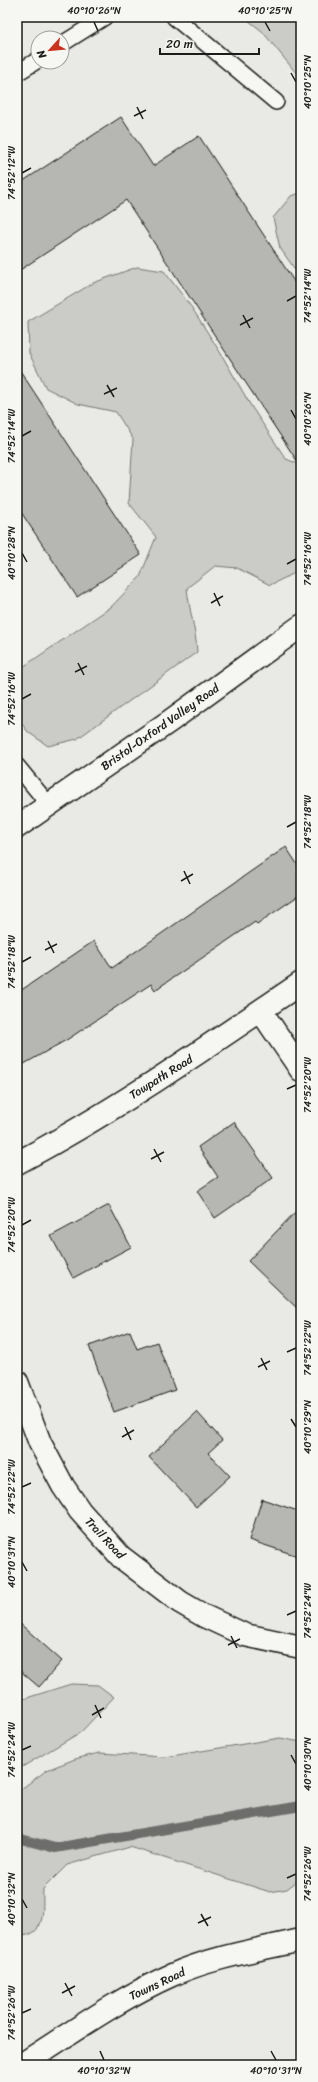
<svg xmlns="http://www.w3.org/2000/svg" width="318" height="2082" viewBox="0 0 318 2082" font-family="Sriracha,sans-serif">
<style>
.green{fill:#cbcbc7;stroke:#747472}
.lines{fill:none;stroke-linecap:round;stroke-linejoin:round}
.stream{stroke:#6d6d6c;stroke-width:10}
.building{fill:#b6b6b3;stroke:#1c1c1c}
.service-casing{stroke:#1c1c1c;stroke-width:18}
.minor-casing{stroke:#1c1c1c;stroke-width:25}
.secondary-casing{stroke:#1c1c1c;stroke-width:25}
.service{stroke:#f6f6f2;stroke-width:15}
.minor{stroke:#f6f6f2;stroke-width:22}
.secondary{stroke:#f6f6f2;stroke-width:22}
.ticks{fill:none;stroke:#1c1c1c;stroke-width:1.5}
.labels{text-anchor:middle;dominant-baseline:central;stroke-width:3.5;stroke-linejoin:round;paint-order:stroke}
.street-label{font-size:12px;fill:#1c1c1c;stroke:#f6f6f2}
.neatline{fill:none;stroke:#1c1c1c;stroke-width:1.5}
.ticks-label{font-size:10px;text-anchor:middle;fill:#1c1c1c}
</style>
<rect width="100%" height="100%" fill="#e9e9e5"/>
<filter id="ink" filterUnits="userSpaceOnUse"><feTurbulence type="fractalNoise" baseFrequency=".025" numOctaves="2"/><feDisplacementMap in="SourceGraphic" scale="8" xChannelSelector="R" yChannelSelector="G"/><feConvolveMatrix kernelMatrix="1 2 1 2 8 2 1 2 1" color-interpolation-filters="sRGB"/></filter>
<g filter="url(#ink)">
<g class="green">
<path d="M244,17H301V79L262,31Z"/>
<path d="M301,193V278L280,248L273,218L291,196Z"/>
<path d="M137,267L164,271L192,308L220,352L251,406L286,459L301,465V570L270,585L237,568L215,566L187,588C189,610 196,630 197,652L77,739L48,746L28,732L17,717V671L111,607L140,577L156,537L129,503L133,439L116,412L78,404L46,388L29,353L28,322L93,283Z"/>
<path d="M71,1684L98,1685L114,1697L81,1732L17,1770V1701Z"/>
<path d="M280,1738L301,1742V1878L287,1889L270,1892L130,1847L67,1865L43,1889C42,1910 48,1937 17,1936V1792L47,1770L75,1759L99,1753L165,1757Z"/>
</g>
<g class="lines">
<path class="stream" d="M17,1838L55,1848L301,1806"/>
</g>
<g class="building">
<path d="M121,117L153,166L199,136L301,292V467L126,200L17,272V185Z"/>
<path d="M17,366L141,555L77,597L17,506Z"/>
<path d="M286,847L301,870V894L257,924L255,922L155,990L151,984L68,1039L17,1068V993L94,941L112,968Z"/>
<path d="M234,1122L273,1178L215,1218L197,1191L218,1177L198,1147Z"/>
<path d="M109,1205L131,1247L73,1278L51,1236Z"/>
<path d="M301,1206V1312L248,1261Z"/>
<path d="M130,1331L137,1349L157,1342L175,1390L114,1412L89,1346Z"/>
<path d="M197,1412L222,1440L208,1453L230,1476L196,1507L149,1457Z"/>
<path d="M262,1499L301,1512V1557L249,1540Z"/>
<path d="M17,1621L62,1661L39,1687L17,1668Z"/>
</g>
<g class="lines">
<defs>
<g id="service">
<path d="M174,17L276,102"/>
<path d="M62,44L105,17"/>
<path d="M17,73L38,60"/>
<path d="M17,766L49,805"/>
</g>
<g id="minor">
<path d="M261,1011L301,1070"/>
<path d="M17,1163C116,1111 208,1046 301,983"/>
<path d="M17,1382L40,1443L63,1486L80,1511L121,1557L180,1602L204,1616L245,1635L301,1647"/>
<path d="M27,2061C74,2031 120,1998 172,1975C212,1957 258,1950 301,1940"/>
</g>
<path id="secondary" d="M17,827L170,721L301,626"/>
</defs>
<use href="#service" class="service-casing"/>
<use href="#minor" class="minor-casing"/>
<use href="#secondary" class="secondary-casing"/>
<use href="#service" class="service"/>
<use href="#minor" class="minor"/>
<use href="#secondary" class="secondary"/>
</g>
</g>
<path class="ticks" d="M94,22L98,31M265,22L270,31M291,73L296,82M137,107L143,119M134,116L146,110M22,173L31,168M287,301L296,296M243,315L250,328M240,325L253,318M107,385L114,397M104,394L117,388M291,410L296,419M22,436L31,431M22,553L27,562M287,564L296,559M214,593L220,606M211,603L223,596M78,663L84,675M75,672L87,666M22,699L31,694M287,827L296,822M184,871L190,884M181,881L193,874M48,941L54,953M45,950L57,944M22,962L31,957M287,1089L296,1085M154,1149L161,1162M151,1159L164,1152M22,1225L31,1220M287,1352L296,1348M261,1358L267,1370M258,1367L270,1361M291,1419L296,1427M125,1427L131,1440M122,1437L134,1430M22,1487L31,1483M22,1562L27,1571M287,1615L296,1611M231,1636L237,1648M228,1645L240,1639M95,1705L101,1718M92,1715L104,1708M22,1750L31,1746M291,1755L296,1764M287,1878L296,1874M22,1899L27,1908M201,1914L208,1926M198,1923L211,1917M65,1983L72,1996M62,1993L75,1986M22,2013L31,2009M100,2051L104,2060M271,2051L276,2060"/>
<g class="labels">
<g class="street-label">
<text transform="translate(160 727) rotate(-35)">Bristol-Oxford Valley Road</text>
<text transform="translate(161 1077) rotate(-32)">Towpath Road</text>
<text transform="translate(105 1538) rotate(47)">Trail Road</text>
<text transform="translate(157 1984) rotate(-25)">Towns Road</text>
</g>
</g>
<rect width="318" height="2082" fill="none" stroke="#f6f6f2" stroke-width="44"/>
<g transform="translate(50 50) rotate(243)"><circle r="19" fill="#f6f6f2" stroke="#9f9f9c"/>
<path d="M0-3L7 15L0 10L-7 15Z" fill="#c8321e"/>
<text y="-6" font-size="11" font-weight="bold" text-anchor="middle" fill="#1c1c1c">N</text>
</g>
<path d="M160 48v6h99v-6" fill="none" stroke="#1c1c1c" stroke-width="2"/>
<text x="166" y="48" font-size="12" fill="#1c1c1c" stroke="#f6f6f2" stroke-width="3" paint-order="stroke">20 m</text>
<rect x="22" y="22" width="274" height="2038" class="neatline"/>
<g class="ticks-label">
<text x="94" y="14">40°10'26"N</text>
<text x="265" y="14">40°10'25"N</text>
<text transform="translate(307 82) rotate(-90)" y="4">40°10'25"N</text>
<text transform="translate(11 173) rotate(-90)" y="4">74°52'12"W</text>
<text transform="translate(307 296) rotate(-90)" y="4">74°52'14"W</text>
<text transform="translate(307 419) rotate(-90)" y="4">40°10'26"N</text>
<text transform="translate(11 436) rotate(-90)" y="4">74°52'14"W</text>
<text transform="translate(11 553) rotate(-90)" y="4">40°10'28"N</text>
<text transform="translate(307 559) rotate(-90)" y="4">74°52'16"W</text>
<text transform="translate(11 699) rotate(-90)" y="4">74°52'16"W</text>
<text transform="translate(307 822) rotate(-90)" y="4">74°52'18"W</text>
<text transform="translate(11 962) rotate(-90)" y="4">74°52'18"W</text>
<text transform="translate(307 1085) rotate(-90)" y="4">74°52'20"W</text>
<text transform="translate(11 1225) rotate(-90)" y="4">74°52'20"W</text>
<text transform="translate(307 1348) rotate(-90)" y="4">74°52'22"W</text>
<text transform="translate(307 1427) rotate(-90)" y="4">40°10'29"N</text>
<text transform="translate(11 1487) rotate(-90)" y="4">74°52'22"W</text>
<text transform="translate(11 1562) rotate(-90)" y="4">40°10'31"N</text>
<text transform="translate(307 1611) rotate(-90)" y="4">74°52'24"W</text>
<text transform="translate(11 1750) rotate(-90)" y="4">74°52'24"W</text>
<text transform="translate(307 1764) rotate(-90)" y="4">40°10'30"N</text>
<text transform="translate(307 1874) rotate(-90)" y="4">74°52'26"W</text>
<text transform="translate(11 1899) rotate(-90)" y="4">40°10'32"N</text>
<text transform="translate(11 2013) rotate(-90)" y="4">74°52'26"W</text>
<text x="104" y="2074">40°10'32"N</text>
<text x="276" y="2074">40°10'31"N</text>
</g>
</svg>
